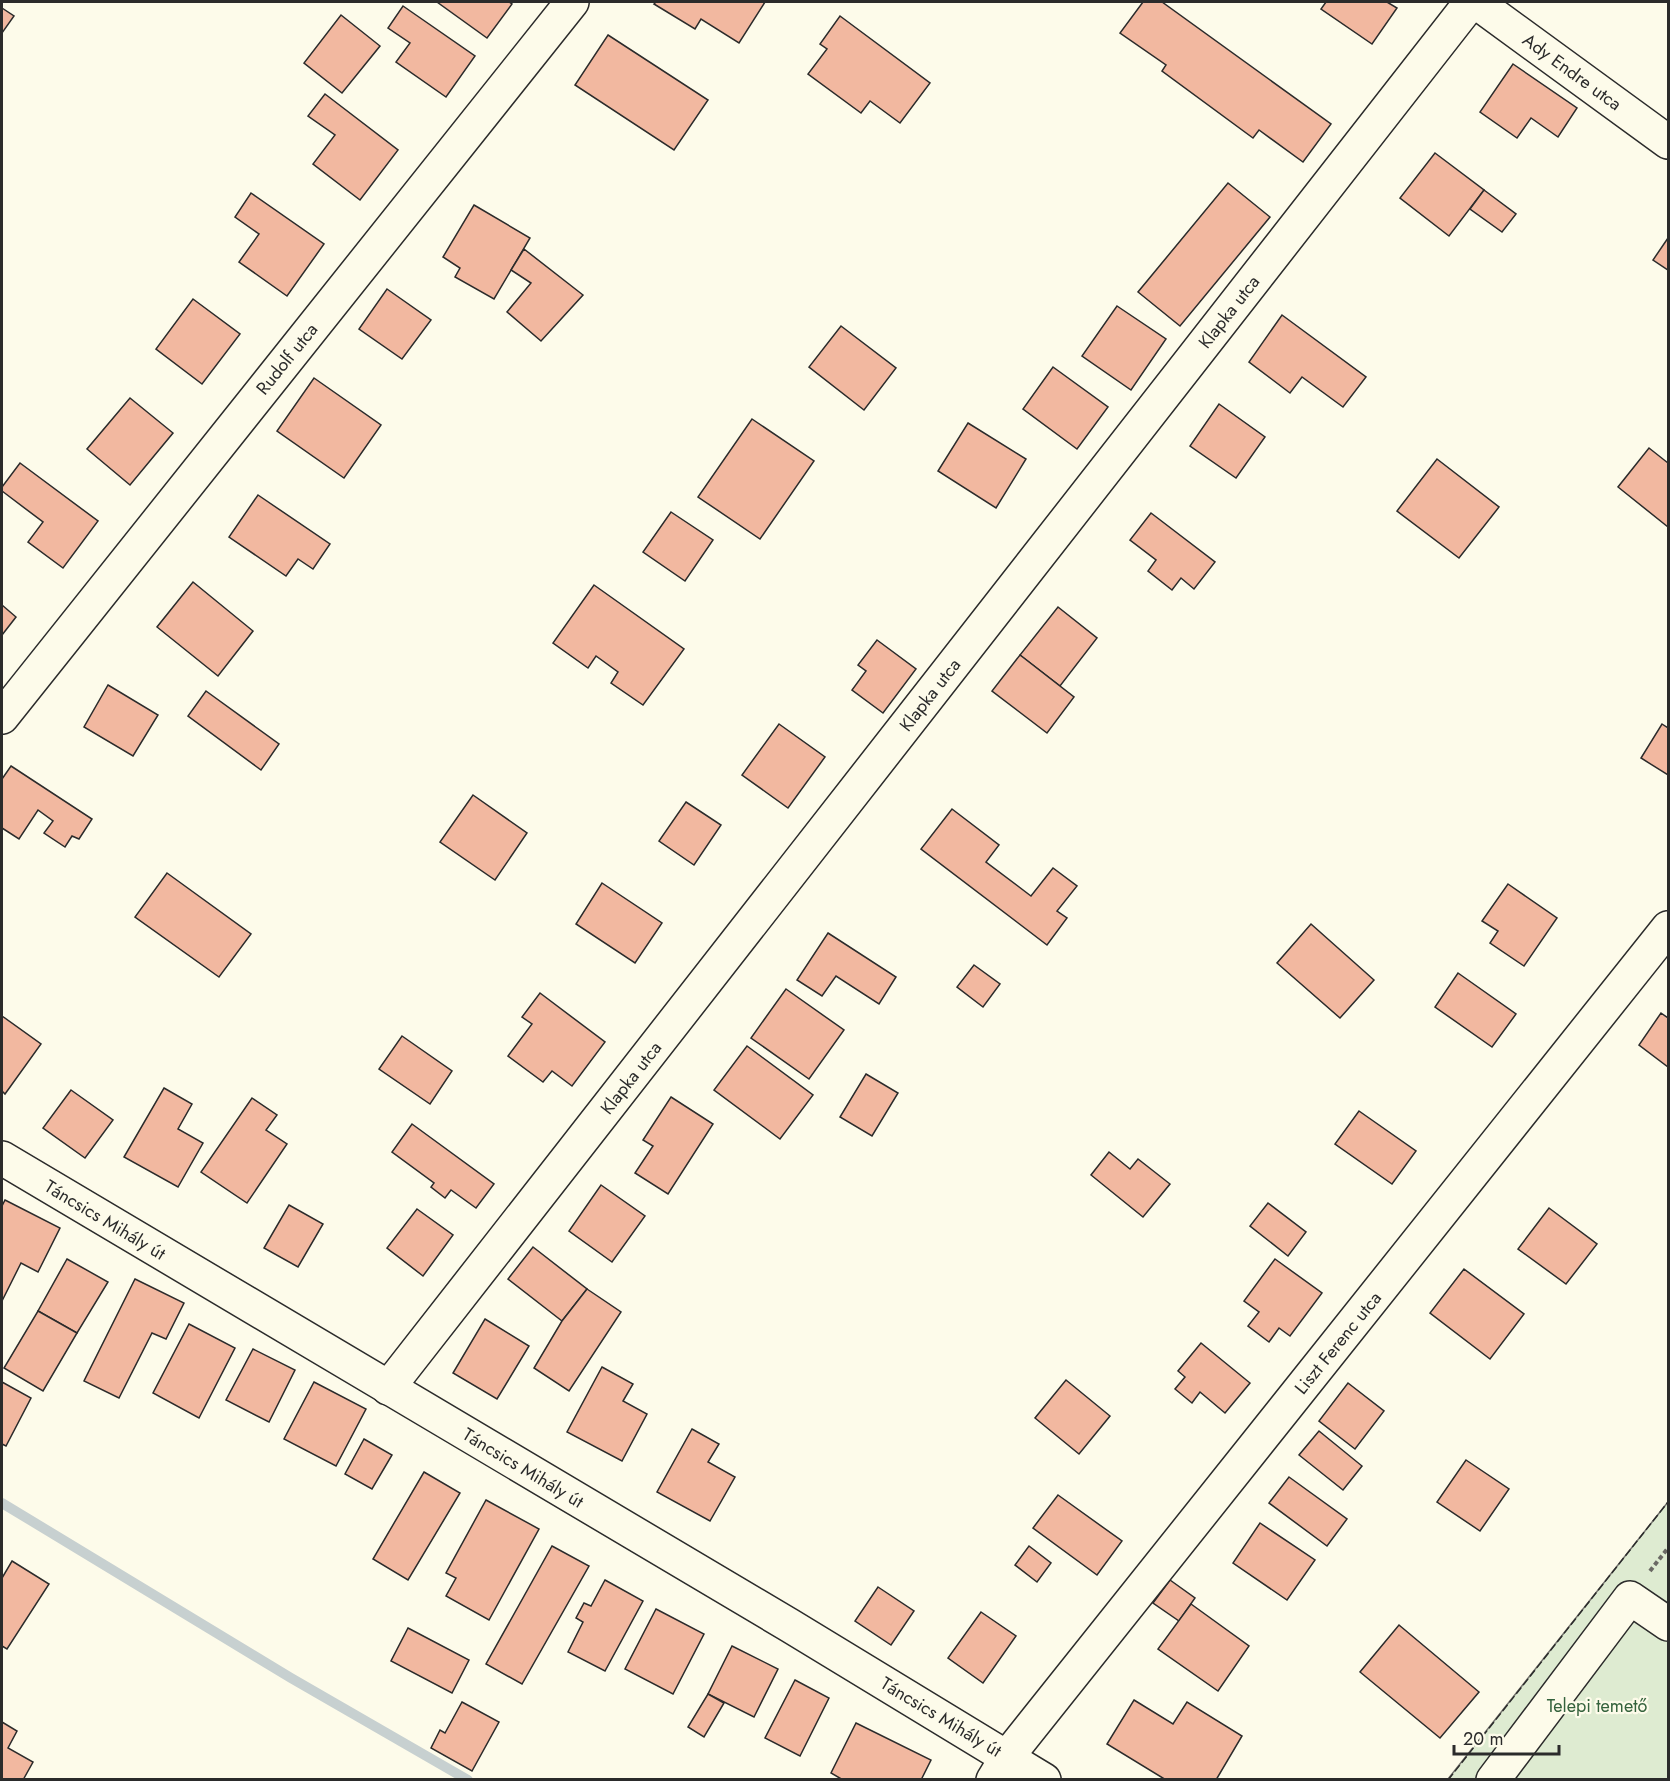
<svg xmlns="http://www.w3.org/2000/svg" width="1670" height="1781" viewBox="0 0 1670 1781" font-family="Jost,sans-serif">
<style>
.green{fill:#deebd1;stroke:#74746e;stroke-width:1.5}
.lines{fill:none;stroke-linecap:round;stroke-linejoin:round}
.stream{stroke:#c7d0d0;stroke-width:10}
.building{fill:#f2b8a0;stroke:#2b2b2b;stroke-width:1.5}
.minor-casing{stroke:#2b2b2b;stroke-width:36}
.path{stroke:#6a6964;stroke-width:4;stroke-dasharray:4.5 3;stroke-linecap:butt}
.minor{stroke:#fdfbea;stroke-width:33}
.fence{stroke:#2b2b2b;stroke-width:1.5;stroke-dasharray:8 3;stroke-linecap:butt}
.labels{text-anchor:middle;dominant-baseline:central;stroke-width:4.5;stroke-linejoin:round;paint-order:stroke}
.street-label{font-size:18px;fill:#2b2b2b;stroke:#fdfbea}
.park-label{font-size:18px;fill:#34623c;stroke:#fdfbea}
</style>
<rect width="100%" height="100%" fill="#fdfbea"/>
<path class="green" d="M1668,1502V1779H1448Z"/>
<g class="lines">
<path class="stream" d="M2,1503L291,1678L468,1780"/>
</g>
<g class="building">
<path d="M437,2H509L512,4L487,38Z"/>
<path d="M656,2H765L739,43L701,19L695,29L654,4Z"/>
<path d="M1143,2H1162L1331,124L1303,162L1259,130L1253,138L1162,71L1166,65L1120,33Z"/>
<path d="M1326,2H1387L1397,8L1372,44L1321,9Z"/>
<path d="M403,6L475,56L446,97L396,62L410,43L388,28Z"/>
<path d="M2,8L14,16L2,33Z"/>
<path d="M341,15L380,46L342,93L304,63Z"/>
<path d="M840,16L930,83L900,123L870,101L861,113L808,74L827,49L820,44Z"/>
<path d="M608,35L708,100L674,150L575,85Z"/>
<path d="M1513,64L1577,108L1558,137L1531,118L1517,138L1480,112Z"/>
<path d="M325,94L398,150L360,200L313,164L335,135L308,116Z"/>
<path d="M1435,153L1484,190L1449,236L1400,198Z"/>
<path d="M1228,183L1270,217L1180,326L1138,292Z"/>
<path d="M1484,190L1516,214L1502,232L1470,209Z"/>
<path d="M251,193L324,244L287,296L239,262L259,234L235,217Z"/>
<path d="M474,205L530,238L494,299L455,277L460,268L443,257Z"/>
<path d="M1668,238V270L1653,260Z"/>
<path d="M524,249L583,295L541,341L507,312L531,283L511,270Z"/>
<path d="M387,289L431,320L402,359L359,329Z"/>
<path d="M193,299L240,334L202,384L156,349Z"/>
<path d="M1117,306L1166,339L1131,390L1082,356Z"/>
<path d="M1282,315L1366,377L1343,407L1302,377L1290,393L1249,362Z"/>
<path d="M841,326L896,368L864,410L809,367Z"/>
<path d="M1053,367L1108,407L1077,449L1023,409Z"/>
<path d="M314,378L381,425L344,478L277,431Z"/>
<path d="M130,398L173,433L130,485L87,449Z"/>
<path d="M1219,404L1265,437L1236,478L1190,446Z"/>
<path d="M752,419L814,461L760,539L698,497Z"/>
<path d="M968,423L1026,459L996,508L938,471Z"/>
<path d="M1649,448L1668,463V527L1618,487Z"/>
<path d="M1437,459L1499,507L1459,558L1397,511Z"/>
<path d="M20,463L98,521L63,568L28,542L43,522L2,491V487Z"/>
<path d="M258,495L330,544L313,569L298,559L286,576L229,537Z"/>
<path d="M671,512L713,540L685,581L643,552Z"/>
<path d="M1151,513L1215,562L1194,589L1181,578L1172,590L1148,571L1156,560L1130,540Z"/>
<path d="M193,582L253,631L218,676L157,627Z"/>
<path d="M594,585L684,649L643,705L611,683L618,672L596,656L588,668L553,643Z"/>
<path d="M2,605L16,617L2,635Z"/>
<path d="M1058,607L1097,638L1060,686L1020,655Z"/>
<path d="M877,640L916,669L883,713L852,690L866,671L858,665Z"/>
<path d="M1020,655L1074,697L1047,733L992,691Z"/>
<path d="M108,685L158,715L133,756L84,727Z"/>
<path d="M206,691L279,744L261,770L188,716Z"/>
<path d="M779,724L825,757L788,808L742,775Z"/>
<path d="M1662,724L1668,728V775L1641,758Z"/>
<path d="M11,766L92,819L79,839L72,836L65,847L44,833L53,821L38,810L19,839L2,828V779Z"/>
<path d="M473,795L527,833L495,880L440,842Z"/>
<path d="M686,802L721,825L694,865L659,841Z"/>
<path d="M952,809L999,845L986,862L1031,896L1053,868L1077,886L1057,911L1067,918L1047,945L921,849Z"/>
<path d="M167,873L251,934L219,977L135,917Z"/>
<path d="M602,883L662,923L635,963L576,924Z"/>
<path d="M1508,884L1557,918L1524,966L1490,943L1498,931L1482,921Z"/>
<path d="M1311,924L1374,980L1340,1018L1277,963Z"/>
<path d="M828,933L896,977L879,1004L836,976L822,996L797,980Z"/>
<path d="M974,965L1000,984L983,1007L957,987Z"/>
<path d="M1458,973L1516,1014L1492,1047L1435,1007Z"/>
<path d="M786,989L844,1030L809,1079L751,1038Z"/>
<path d="M540,993L605,1042L572,1086L552,1071L543,1082L508,1056L532,1024L522,1017Z"/>
<path d="M1661,1013L1668,1018V1067L1639,1045Z"/>
<path d="M2,1016L41,1044L5,1094L2,1091Z"/>
<path d="M402,1036L452,1071L430,1104L379,1069Z"/>
<path d="M747,1046L813,1095L780,1139L714,1090Z"/>
<path d="M866,1074L898,1093L872,1136L840,1117Z"/>
<path d="M164,1088L192,1104L178,1129L203,1143L178,1187L124,1157Z"/>
<path d="M71,1090L113,1120L85,1158L43,1128Z"/>
<path d="M671,1097L713,1124L668,1194L635,1173L653,1146L643,1140Z"/>
<path d="M252,1098L277,1115L266,1130L287,1144L247,1203L201,1172Z"/>
<path d="M1359,1111L1416,1151L1392,1184L1335,1144Z"/>
<path d="M412,1124L494,1184L476,1208L451,1190L445,1198L431,1187L434,1183L392,1152Z"/>
<path d="M1109,1152L1130,1169L1138,1159L1170,1184L1143,1217L1091,1175Z"/>
<path d="M601,1185L645,1216L612,1262L569,1231Z"/>
<path d="M5,1200L60,1228L38,1272L21,1263L2,1301V1206Z"/>
<path d="M1268,1203L1306,1232L1288,1256L1250,1226Z"/>
<path d="M289,1205L323,1224L298,1267L264,1248Z"/>
<path d="M1549,1208L1597,1244L1566,1284L1518,1249Z"/>
<path d="M417,1209L453,1235L423,1276L387,1248Z"/>
<path d="M533,1247L587,1289L562,1321L508,1279Z"/>
<path d="M67,1259L108,1282L77,1333L38,1311Z"/>
<path d="M1275,1259L1322,1293L1290,1336L1279,1328L1269,1342L1248,1326L1259,1312L1244,1301Z"/>
<path d="M1464,1269L1524,1314L1490,1359L1430,1313Z"/>
<path d="M135,1279L184,1303L166,1339L152,1333L119,1398L84,1381Z"/>
<path d="M587,1289L621,1312L569,1391L534,1368L562,1321Z"/>
<path d="M38,1311L77,1333L43,1391L4,1368Z"/>
<path d="M485,1319L529,1346L497,1399L453,1373Z"/>
<path d="M189,1324L235,1348L199,1418L153,1393Z"/>
<path d="M1201,1343L1250,1383L1225,1413L1200,1392L1192,1403L1175,1389L1185,1377L1178,1371Z"/>
<path d="M253,1349L295,1370L269,1422L226,1400Z"/>
<path d="M602,1367L633,1384L623,1401L647,1414L622,1461L567,1432Z"/>
<path d="M1066,1380L1110,1416L1079,1454L1035,1418Z"/>
<path d="M2,1382L31,1398L6,1446L2,1444Z"/>
<path d="M314,1382L366,1409L336,1466L284,1439Z"/>
<path d="M1348,1383L1384,1411L1355,1449L1319,1421Z"/>
<path d="M692,1429L719,1444L708,1462L735,1477L710,1521L657,1492Z"/>
<path d="M1319,1431L1362,1466L1343,1490L1299,1455Z"/>
<path d="M364,1439L392,1455L372,1489L345,1474Z"/>
<path d="M1466,1460L1509,1489L1480,1531L1437,1502Z"/>
<path d="M424,1472L460,1493L408,1580L373,1559Z"/>
<path d="M1289,1477L1347,1519L1327,1546L1269,1503Z"/>
<path d="M1058,1495L1122,1541L1097,1575L1033,1528Z"/>
<path d="M486,1500L539,1529L489,1620L446,1596L456,1578L446,1573Z"/>
<path d="M1260,1523L1315,1560L1287,1600L1233,1563Z"/>
<path d="M552,1546L589,1566L522,1684L486,1664Z"/>
<path d="M1029,1546L1051,1563L1037,1582L1015,1565Z"/>
<path d="M12,1561L49,1584L7,1649L2,1646V1578Z"/>
<path d="M605,1580L643,1601L605,1671L568,1652L583,1622L576,1618L584,1603L591,1606Z"/>
<path d="M1170,1580L1195,1598L1179,1621L1153,1603Z"/>
<path d="M878,1587L914,1611L891,1645L855,1621Z"/>
<path d="M1191,1604L1249,1646L1218,1691L1158,1649Z"/>
<path d="M656,1609L704,1634L673,1694L625,1669Z"/>
<path d="M981,1612L1016,1636L983,1683L948,1658Z"/>
<path d="M1399,1625L1479,1692L1440,1738L1360,1672Z"/>
<path d="M408,1628L469,1660L452,1693L391,1661Z"/>
<path d="M732,1646L778,1669L754,1717L708,1694Z"/>
<path d="M795,1680L829,1698L800,1756L765,1738Z"/>
<path d="M708,1694L724,1703L704,1737L688,1727Z"/>
<path d="M1134,1700L1173,1724L1187,1702L1242,1736L1216,1780H1166L1107,1744Z"/>
<path d="M462,1702L499,1722L472,1771L431,1748L440,1730L445,1733Z"/>
<path d="M2,1722L17,1731L8,1748L33,1762L23,1780H2Z"/>
<path d="M856,1723L931,1760L921,1780H843L831,1773Z"/>
</g>
<g class="lines">
<defs>
<g id="minor">
<path d="M1476,2L1668,142"/>
<path d="M2,717L572,2"/>
<path d="M2,1158L789,1625L1044,1780"/>
<path d="M388,1388L1471,2"/>
<path d="M993,1780L1007,1757L1668,928"/>
<path d="M1493,1780L1630,1598L1668,1624"/>
</g>
</defs>
<use href="#minor" class="minor-casing"/>
<path class="path" d="M1650,1571L1668,1548"/>
<use href="#minor" class="minor"/>
<path class="fence" d="M1448,1780L1668,1502"/>
</g>
<g class="labels">
<g class="street-label">
<text transform="translate(1572 72) rotate(36)">Ady Endre utca</text>
<text transform="translate(1229 312) rotate(-52)">Klapka utca</text>
<text transform="translate(287 359) rotate(-51)">Rudolf utca</text>
<text transform="translate(930 695) rotate(-52)">Klapka utca</text>
<text transform="translate(631 1078) rotate(-52)">Klapka utca</text>
<text transform="translate(105 1220) rotate(31)">Táncsics Mihály út</text>
<text transform="translate(1338 1343) rotate(-51)">Liszt Ferenc utca</text>
<text transform="translate(523 1468) rotate(31)">Táncsics Mihály út</text>
<text transform="translate(941 1717) rotate(31)">Táncsics Mihály út</text>
</g>
<g class="park-label">
<text x="1597" y="1706">Telepi temető</text>
</g>
</g>
<rect width="1670" height="1781" fill="none" stroke="#2b2b2b" stroke-width="6"/>
<path d="M1454 1745v9h105v-9" fill="none" stroke="#2b2b2b" stroke-width="3"/>
<text x="1463" y="1745" font-size="18" fill="#2b2b2b" stroke="#fdfbea" stroke-width="4.5" paint-order="stroke">20 m</text>
</svg>
